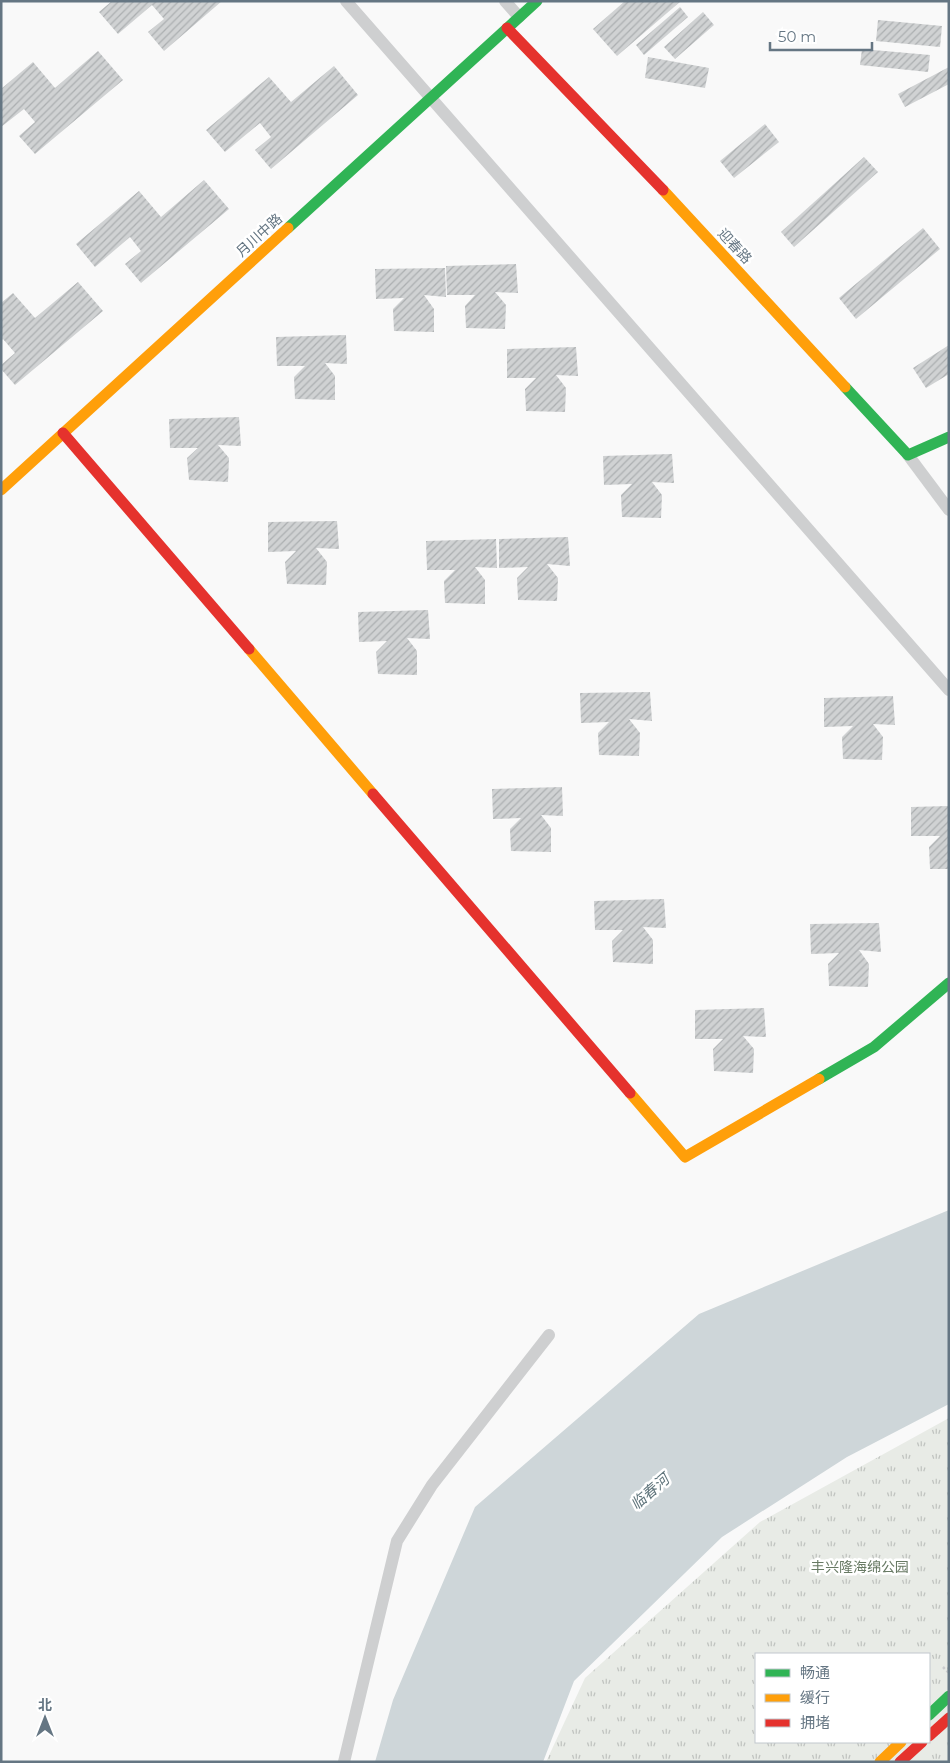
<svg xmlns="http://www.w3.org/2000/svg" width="950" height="1763" font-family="Montserrat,'Noto Sans SC',sans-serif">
<defs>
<pattern id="grass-tufts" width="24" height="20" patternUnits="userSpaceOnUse" patternTransform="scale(1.25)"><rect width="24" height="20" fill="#e8ebe6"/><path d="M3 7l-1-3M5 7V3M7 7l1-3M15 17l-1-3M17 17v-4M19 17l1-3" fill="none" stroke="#c0c3c0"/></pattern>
<pattern id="building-hatch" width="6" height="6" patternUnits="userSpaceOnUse" patternTransform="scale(1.25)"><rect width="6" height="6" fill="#d0d2d3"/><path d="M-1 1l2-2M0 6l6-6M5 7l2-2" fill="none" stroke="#acafb1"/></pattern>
</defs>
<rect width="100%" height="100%" fill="#f9f9f9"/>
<path fill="url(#grass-tufts)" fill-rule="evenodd" d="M949,1418v344h-403l39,-84 175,-156zM756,1654h173v88h-173z"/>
<path fill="#ced6d9" d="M949,1210v194l-102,53 -125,80 -148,144 -31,81h-168l18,-62 82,-193 224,-193z"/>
<g fill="url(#building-hatch)">
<path d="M112,1h110l-58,50 -16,-19 16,-13 -12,-14 -34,29 -19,-22z"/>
<path d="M625,1h56l-64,55 -24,-27z"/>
<path d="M680,7l8,10 -44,38 -8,-10z"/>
<path d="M703,12l11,13 -39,34 -11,-12z"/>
<path d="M878,20l64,6 -2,21 -64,-6z"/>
<path d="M862,49l68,6 -2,17 -68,-7z"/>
<path d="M98,51l25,29 -88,74 -16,-18 16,-14 -11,-13 -23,18v-38l32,-27 22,26z"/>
<path d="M648,57l61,11 -4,20 -60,-10z"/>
<path d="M334,66l24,29 -87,74 -16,-19 16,-13 -11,-14 -35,29 -19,-22 63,-53 22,25z"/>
<path d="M949,67v17l-44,23 -7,-13z"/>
<path d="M765,124l14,18 -45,36 -14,-17z"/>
<path d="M864,157l14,15 -84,75 -13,-15z"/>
<path d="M204,180l25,29 -88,74 -16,-19 16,-13 -11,-14 -35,30 -19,-23 63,-53 22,26z"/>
<path d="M923,228l17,21 -84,70 -17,-21z"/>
<path d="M516,264l2,29 -23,-1 11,13 -1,24 -39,-1 -1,-22 10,-11h-28l-1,-29z"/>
<path d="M445,268l1,29 -22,-2 10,14v23l-40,-1 -1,-22 11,-11 -28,1 -1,-30z"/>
<path d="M78,282l25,29 -88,74 -14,-16v-4l14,-12 -12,-14 -2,2v-38l12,-10 22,25z"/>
<path d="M346,335l1,29 -22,-1 10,13v24l-40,-1 -1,-22 11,-11h-28l-1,-29z"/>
<path d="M949,345v29l-23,14 -13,-20z"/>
<path d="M576,347l2,29 -22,-1 10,13 -1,24 -39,-1 -1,-22 11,-11h-29v-29z"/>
<path d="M239,417l2,29 -23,-1 11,13 -1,24 -39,-2 -2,-22 11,-10h-28l-1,-29z"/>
<path d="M672,454l2,29 -22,-1 10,13 -1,23 -39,-1 -1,-22 11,-11 -28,1 -1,-29z"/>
<path d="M337,521l2,28 -23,-1 11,14 -1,23 -39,-1 -2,-22 11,-11 -28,1v-30z"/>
<path d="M568,537l2,29 -23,-2 11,14 -1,23 -39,-1 -1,-22 11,-11 -29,1v-29z"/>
<path d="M496,539l1,29 -22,-1 10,13v24l-40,-1 -1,-22 11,-11h-28l-1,-29z"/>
<path d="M428,610l2,29 -23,-1 10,13v24l-39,-1 -2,-22 11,-11 -28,1 -1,-30z"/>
<path d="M650,692l2,29 -23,-2 11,14 -1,23 -40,-1 -1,-22 11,-11 -28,1 -1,-30z"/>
<path d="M893,696l2,29 -22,-1 10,13 -1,23 -39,-1 -1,-22 11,-11 -29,1v-29z"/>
<path d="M562,787l1,29 -22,-1 10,13v24l-40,-1 -1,-22 11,-11 -28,1 -1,-30z"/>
<path d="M949,806v63h-19l-1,-22 11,-11h-29v-29z"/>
<path d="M664,899l2,29 -23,-1 10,13v24l-40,-2 -1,-21 11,-11h-28l-1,-29z"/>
<path d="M879,923l2,29 -22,-2 10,14 -1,23 -39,-1 -1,-22 11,-11 -28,1 -1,-30z"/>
<path d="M764,1008l2,29 -23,-1 11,13 -1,24 -39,-2 -1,-22 10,-10h-28v-29z"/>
</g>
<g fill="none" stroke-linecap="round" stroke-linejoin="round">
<path stroke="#cbcccd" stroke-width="2.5" stroke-dasharray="2.5 2.5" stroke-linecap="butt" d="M943,1667l6,6"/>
<g stroke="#cecfd0" stroke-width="12">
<path d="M346,1l603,689"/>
<path d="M505,1l14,16"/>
<path d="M908,455l41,55"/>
<path d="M344,1762l53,-221 35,-56 117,-150"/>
</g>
<g stroke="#30b455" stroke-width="11">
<path d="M288,228l249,-227"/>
<path d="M845,387l63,68 41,-18"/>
<path d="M819,1079l55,-32 75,-64"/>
<path d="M929,1715l20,-19"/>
</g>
<g stroke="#ff9f0a" stroke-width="11">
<path d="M663,190l182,197"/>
<path d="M1,490l287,-262"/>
<path d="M249,649l124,145"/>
<path d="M630,1093l55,64 134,-78"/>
<path d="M880,1762l21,-20"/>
</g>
<g stroke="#e5322d" stroke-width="11">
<path d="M507,28l156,162"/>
<path d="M63,433l186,216"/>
<path d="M373,794l257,299"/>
<path d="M929,1736l20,-18"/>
<path d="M900,1762l22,-20"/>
</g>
</g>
<g text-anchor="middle" stroke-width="5" stroke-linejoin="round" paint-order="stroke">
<g font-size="14" fill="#657683" stroke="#fff">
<text transform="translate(259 235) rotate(-42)" y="5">月川中路</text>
<text transform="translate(735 246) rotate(47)" y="5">迎春路</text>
</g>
<g font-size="14" fill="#687a64" stroke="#fff">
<text x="860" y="1572">丰兴隆海绵公园</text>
</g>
<g font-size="15" font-style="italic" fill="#60757c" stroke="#fff">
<text transform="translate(650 1492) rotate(-41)" y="5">临春河</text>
</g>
</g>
<rect width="950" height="1763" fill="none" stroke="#657683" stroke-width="5"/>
<rect x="755" y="1653" width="175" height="90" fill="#ffffff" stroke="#c1c8cd"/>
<rect x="765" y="1669" width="25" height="8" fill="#30b455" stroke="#c1c8cd"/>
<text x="800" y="1678" font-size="15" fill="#657683">畅通</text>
<rect x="765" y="1694" width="25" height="8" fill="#ff9f0a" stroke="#c1c8cd"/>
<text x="800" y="1703" font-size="15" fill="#657683">缓行</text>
<rect x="765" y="1719" width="25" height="8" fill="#e5322d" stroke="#c1c8cd"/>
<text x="800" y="1728" font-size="15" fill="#657683">拥堵</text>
<g transform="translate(45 1718)" stroke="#ffffff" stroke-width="4" paint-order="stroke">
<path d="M0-4L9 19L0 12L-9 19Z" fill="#657683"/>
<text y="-8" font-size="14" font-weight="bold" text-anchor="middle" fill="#657683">北</text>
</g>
<path d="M770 42v8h102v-8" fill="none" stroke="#657683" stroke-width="2.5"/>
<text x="778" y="42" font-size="15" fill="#657683" stroke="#ffffff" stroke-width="4" paint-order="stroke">50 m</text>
</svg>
